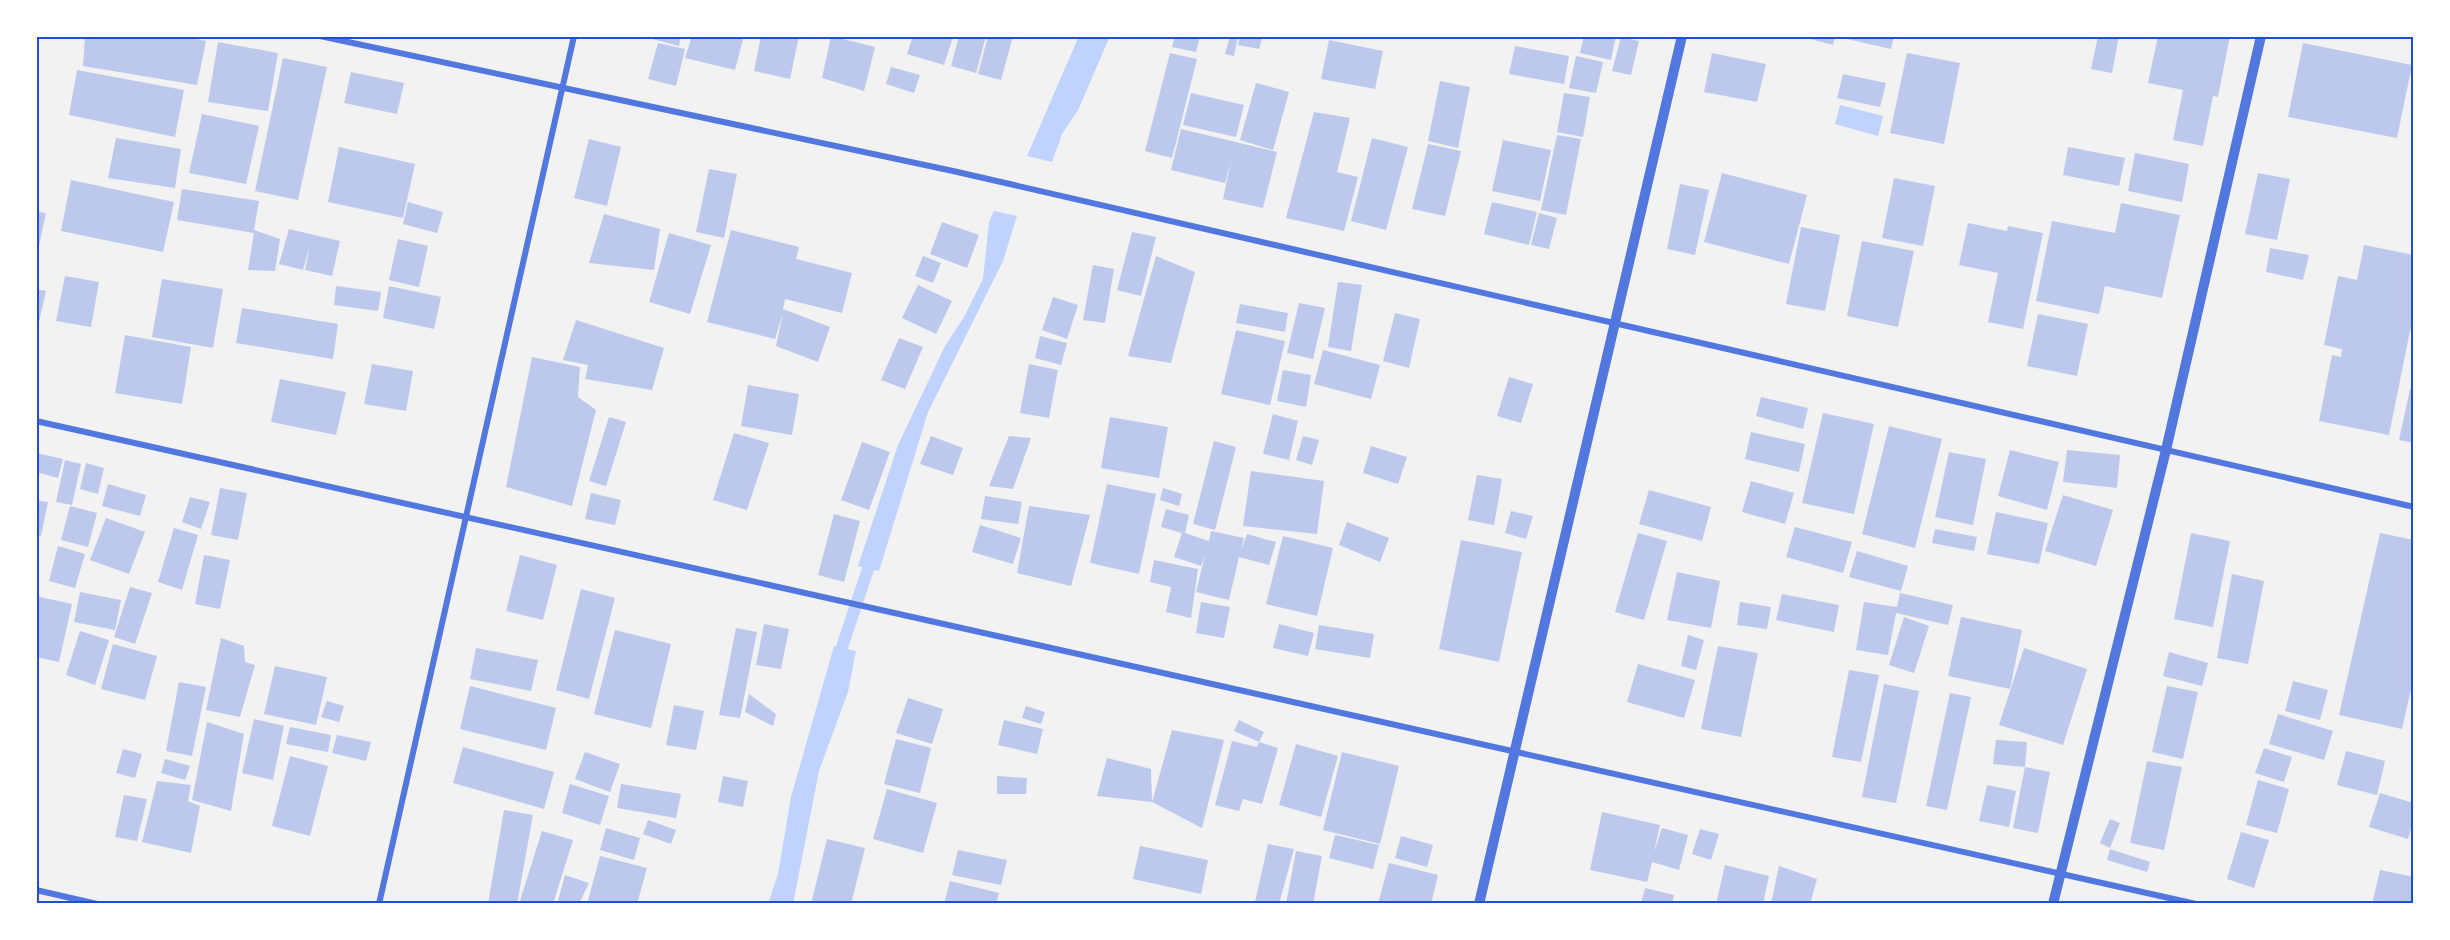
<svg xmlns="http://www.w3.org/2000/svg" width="2450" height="940" font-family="Overpass,sans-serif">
<rect width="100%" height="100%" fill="#f2f2f2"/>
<g fill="#bfd3fe">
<path d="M1079,36h31l-32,74 -16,24 -10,28 -25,-6z"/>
<path d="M1840,105l43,11 -5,20 -43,-12z"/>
<path d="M994,211l23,5 -14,45 -75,151 -49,159 -21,-5 40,-121 47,-99 19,-29 19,-38 6,-57z"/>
<path d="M834,646l22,5 -8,41 -29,79 -26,133h-25l10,-30 13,-77z"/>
</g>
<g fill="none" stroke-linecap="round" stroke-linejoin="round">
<path stroke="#bfd3fe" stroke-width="12" d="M837,662l36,-108"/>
</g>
<g fill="#bdc9ec">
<path d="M85,36h98l23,5 -9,44 -114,-19z"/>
<path d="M641,36h40l-2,10z"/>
<path d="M692,36h39l12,3 -8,31 -50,-12z"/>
<path d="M761,36h38l-9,43 -36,-8z"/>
<path d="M831,36l44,11 -11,44 -42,-13z"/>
<path d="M913,36l40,1 -9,28 -37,-11z"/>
<path d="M959,36h27l-10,37 -25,-7z"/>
<path d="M988,36h25l-12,44 -23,-6z"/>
<path d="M1175,36h25l-4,16 -24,-5z"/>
<path d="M1230,36h8l-4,20 -9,-2z"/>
<path d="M1240,36h23l-4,13 -21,-4z"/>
<path d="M1584,36h32l-5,24 -31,-7z"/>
<path d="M1799,36h36l-2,9z"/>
<path d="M1847,36h47l-3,13 -44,-10z"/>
<path d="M2098,36h21l-7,37 -21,-4z"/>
<path d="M2158,36h72l-12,61 -5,-1 -10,50 -30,-6 10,-50 -35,-7z"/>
<path d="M1621,37l18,4 -8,34 -19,-4z"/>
<path d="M1329,40l54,11 -8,38 -54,-10z"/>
<path d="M218,42l60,11 -10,58 -60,-9z"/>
<path d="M658,43l27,6 -9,37 -28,-7z"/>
<path d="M2303,43l109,22 -15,73 -109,-21z"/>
<path d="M1515,46l54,10 -5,28 -55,-10z"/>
<path d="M1170,53l27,6 -25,99 -27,-7z"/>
<path d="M1712,53l54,11 -9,38 -53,-10z"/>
<path d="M1907,53l53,10 -16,81 -54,-11z"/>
<path d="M1576,56l27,6 -7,31 -27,-5z"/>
<path d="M283,58l44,9 -29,133 -43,-9z"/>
<path d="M891,67l29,8 -6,18 -28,-9z"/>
<path d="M77,70l107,20 -9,47 -106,-22z"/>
<path d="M351,72l53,11 -7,31 -53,-11z"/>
<path d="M1843,74l43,9 -6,24 -43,-9z"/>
<path d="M1440,81l30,6 -12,61 -30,-7z"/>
<path d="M1256,83l33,9 -16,58 -33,-10z"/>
<path d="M1191,93l53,12 -8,32 -53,-12z"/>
<path d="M1564,93l26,4 -7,40 -26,-5z"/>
<path d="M1314,112l36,6 -13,54 21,5 -14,54 -58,-13z"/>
<path d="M202,114l57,12 -13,58 -57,-11z"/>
<path d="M1181,129l96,23 -14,56 -40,-9 8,-38 -6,22 -54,-13z"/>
<path d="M1557,135l24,4 -15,76 -25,-5z"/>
<path d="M116,138l65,11 -6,39 -67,-10z"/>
<path d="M1372,138l36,9 -22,83 -35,-9z"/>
<path d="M589,139l32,8 -14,59 -33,-8z"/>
<path d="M1503,140l48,10 -11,51 -48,-10z"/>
<path d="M1428,144l33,7 -16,65 -33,-7z"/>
<path d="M339,147l76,17 -12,54 -75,-16z"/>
<path d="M2068,147l57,11 -6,28 -56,-11z"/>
<path d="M2135,153l54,11 -7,38 -54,-11z"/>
<path d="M709,169l28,5 -13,64 -28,-6z"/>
<path d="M1722,173l85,22 -18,69 -85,-22z"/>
<path d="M2258,173l32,6 -13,61 -32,-6z"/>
<path d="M1894,178l41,8 -12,60 -41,-8z"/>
<path d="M71,180l103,22 -11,50 -102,-21z"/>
<path d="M1680,184l29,6 -14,65 -28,-6z"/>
<path d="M182,189l77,12 -5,29 26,9 -5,32 -27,-1 6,-37 -77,-13z"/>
<path d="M408,202l35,10 -6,21 -34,-9z"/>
<path d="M1492,202l45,10 -8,33 -45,-11z"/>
<path d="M2121,203l59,12 -18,83 -57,-12 -6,28 -63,-13 16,-80 63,12z"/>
<path d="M36,211l10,2 -9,42h-1z"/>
<path d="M1539,213l18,5 -8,31 -18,-4z"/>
<path d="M604,214l56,15 -6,41 -65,-7z"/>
<path d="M942,222l37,13 -12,33 -37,-14z"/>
<path d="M1968,223l39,8 1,-5 35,7 -20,96 -35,-7 10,-49 -39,-8z"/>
<path d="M1801,227l39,8 -15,76 -39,-7z"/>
<path d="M289,229l51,12 -8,35 -27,-6 5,-25 -7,25 -24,-6z"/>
<path d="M731,230l68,17 -3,12 56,14 -10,40 -57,-14 -2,10 47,18 -12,35 -42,-16 7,-33 -8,26 -68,-17z"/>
<path d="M1132,232l24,5 -15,59 -24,-6z"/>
<path d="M669,233l42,12 -21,69 -41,-12z"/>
<path d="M398,239l30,7 -9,41 -30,-7z"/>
<path d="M1862,241l52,10 -16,76 -51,-11z"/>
<path d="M2364,245l50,10v56l-25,124 -70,-14 13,-66 9,2 1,-8 -18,-4 14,-69 19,4z"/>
<path d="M2270,248l39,7 -6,25 -37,-8z"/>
<path d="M923,256l18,7 -8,20 -18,-7z"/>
<path d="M1156,256l39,16 -24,91 -43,-7z"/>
<path d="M1093,265l21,4 -9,54 -22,-3z"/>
<path d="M65,276l34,6 -8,45 -35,-6z"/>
<path d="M162,279l61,10 -10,59 -61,-11z"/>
<path d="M1338,282l24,3 -11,66 -23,-4z"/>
<path d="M918,285l34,16 -16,33 -34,-16z"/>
<path d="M336,286l45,6 -3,19 -44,-6z"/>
<path d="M389,286l52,11 -7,32 -51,-11z"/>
<path d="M36,289l10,2 -9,40h-1z"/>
<path d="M1053,297l25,8 -11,34 -25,-9z"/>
<path d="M1299,303l26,5 -12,51 -26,-6z"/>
<path d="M1240,304l48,9 -3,19 -49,-9z"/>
<path d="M242,308l96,16 -5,35 -97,-16z"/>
<path d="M1395,313l25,6 -11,49 -26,-7z"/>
<path d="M2038,314l50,10 -11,52 -50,-10z"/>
<path d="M576,320l88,28 -12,42 -67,-11 3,-14 -25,-5z"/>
<path d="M1236,330l49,11 -15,64 -49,-11z"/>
<path d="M125,335l66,12 -9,57 -67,-11z"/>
<path d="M1040,336l27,7 -6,22 -26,-7z"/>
<path d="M899,338l24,9 -18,42 -24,-9z"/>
<path d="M1323,350l57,15 -9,34 -57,-15z"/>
<path d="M532,357l48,10 -2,30 18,13 -24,96 -66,-19z"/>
<path d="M372,364l41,7 -7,40 -42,-7z"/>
<path d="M1029,364l29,6 -9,48 -29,-5z"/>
<path d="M1283,370l28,5 -5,32 -29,-6z"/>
<path d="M1509,377l24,7 -12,39 -24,-7z"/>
<path d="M280,379l66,13 -10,43 -65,-13z"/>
<path d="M748,385l51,9 -7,41 -51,-9z"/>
<path d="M2410,389l4,1v53l-15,-3z"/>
<path d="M1761,397l47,11 -5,21 -47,-13z"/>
<path d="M1823,413l51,11 -20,90 -52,-11z"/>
<path d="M1273,414l25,7 -9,39 -26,-6z"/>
<path d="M609,417l17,5 -20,64 -17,-5z"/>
<path d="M1110,417l58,10 -9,51 -58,-10z"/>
<path d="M1889,426l53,13 -27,109 -53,-14z"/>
<path d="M1751,432l54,12 -6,28 -54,-13z"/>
<path d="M734,433l35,10 -22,67 -34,-10z"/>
<path d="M931,436l32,12 -10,27 -33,-11z"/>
<path d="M1009,436l22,2 -18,51 -24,-3z"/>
<path d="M1303,436l16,4 -7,25 -16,-5z"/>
<path d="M1214,441l22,6 -21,83 -22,-6z"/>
<path d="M862,442l28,10 -21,58 -28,-10z"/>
<path d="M1371,446l36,11 -9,27 -35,-11z"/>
<path d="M2010,450l49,12 -12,48 -49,-14z"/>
<path d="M2067,450l53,5 -3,33 -54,-6z"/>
<path d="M1949,452l37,7 -13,66 -38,-8z"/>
<path d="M36,453l27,6 -5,19 -22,-6z"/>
<path d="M65,460l16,4 -9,41 -16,-3z"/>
<path d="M86,463l18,5 -6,26 -18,-5z"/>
<path d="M1251,471l73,10 -7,53 -74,-8z"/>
<path d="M1477,475l25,4 -8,46 -26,-5z"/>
<path d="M1751,481l43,12 -9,31 -43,-12z"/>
<path d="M108,484l38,11 -6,21 -38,-10z"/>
<path d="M1107,484l49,10 -17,80 -49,-11z"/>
<path d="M220,488l27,5 -9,47 -27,-5z"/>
<path d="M1163,488l19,6 -3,12 -19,-6z"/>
<path d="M1649,490l62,17 -9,34 -63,-17z"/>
<path d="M591,493l30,7 -6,25 -30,-6z"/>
<path d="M2063,495l50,15 -17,56 -51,-15z"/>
<path d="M985,496l37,6 -4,22 -37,-5z"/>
<path d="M190,497l20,5 -9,27 -19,-7z"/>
<path d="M36,500l12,2 -7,34 -5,-1z"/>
<path d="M70,506l27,7 -9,34 -27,-7z"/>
<path d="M1029,506l61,9 -19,71 -54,-13z"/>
<path d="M1166,509l23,6 -4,18 24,8 2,-10 33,7 -3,13 6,-17 29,8 -7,23 -30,-8 -10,43 -33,-8 9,-37 -4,11 -27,-9 8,-24 -21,-6z"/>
<path d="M1511,511l22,5 -7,23 -21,-6z"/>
<path d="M1996,512l52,11 -9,41 -52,-10z"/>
<path d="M834,514l26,7 -16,61 -26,-7z"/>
<path d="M106,518l39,14 -16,42 -39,-14z"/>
<path d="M1347,522l42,16 -9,24 -41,-17z"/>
<path d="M980,525l41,13 -8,26 -41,-12z"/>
<path d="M1795,527l57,15 -9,31 -57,-16z"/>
<path d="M174,528l24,7 -16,55 -24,-8z"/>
<path d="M1935,529l42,8 -3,14 -42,-8z"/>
<path d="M1638,533l29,8 -23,79 -29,-8z"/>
<path d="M2191,533l39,8 -17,86 -39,-8z"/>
<path d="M2380,533l34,7v136l-12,53 -63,-14z"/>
<path d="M1283,536l50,12 -16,68 -51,-12z"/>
<path d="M1461,540l61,12 -23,110 -60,-13z"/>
<path d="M58,546l27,8 -10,34 -26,-7z"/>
<path d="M1857,551l51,15 -7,25 -52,-14z"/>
<path d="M204,555l26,5 -10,49 -25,-5z"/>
<path d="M520,555l37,10 -14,55 -37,-9z"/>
<path d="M1154,560l44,9 -7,49 -25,-6 5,-25 -21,-5z"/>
<path d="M1677,572l43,9 -9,47 -44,-8z"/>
<path d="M2232,574l32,7 -16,83 -31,-6z"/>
<path d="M130,587l22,6 -17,51 -21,-7z"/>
<path d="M581,589l34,9 -26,101 -33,-9z"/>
<path d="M80,592l41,8 -6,30 -41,-8z"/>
<path d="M1900,593l53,12 -5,20 -52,-12 -8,42 -32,-5 8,-48 33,5z"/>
<path d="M1782,594l57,11 -5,27 -58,-12z"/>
<path d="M36,596l36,8 -13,58 -23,-5z"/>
<path d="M1201,602l29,5 -6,31 -28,-5z"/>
<path d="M1740,602l31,5 -4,22 -30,-4z"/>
<path d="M1904,617l25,9 -15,47 -25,-8z"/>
<path d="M1961,617l61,13 -12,59 -62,-13z"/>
<path d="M764,624l25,5 -8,40 -25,-4z"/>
<path d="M1279,624l35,9 -6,23 -35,-8z"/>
<path d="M1319,625l55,9 -4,24 -55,-9z"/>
<path d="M736,628l21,4 -17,86 -21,-3z"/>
<path d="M615,630l56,14 -20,84 -57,-14z"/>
<path d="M80,631l29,9 -14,45 -29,-10z"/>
<path d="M1688,635l16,5 -8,30 -15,-4z"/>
<path d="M221,638l23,8 1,16 10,3 -15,52 -34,-7z"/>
<path d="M113,644l44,12 -12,44 -44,-11z"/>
<path d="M1718,646l40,7 -17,84 -40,-8z"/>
<path d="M476,648l62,12 -7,31 -61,-12z"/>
<path d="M2024,648l63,21 -24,76 -64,-20z"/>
<path d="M2169,652l39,11 -6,23 -39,-10z"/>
<path d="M1638,664l57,16 -11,38 -57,-16z"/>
<path d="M275,666l52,11 -11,48 -52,-11z"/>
<path d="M1849,670l30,5 -18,87 -29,-5z"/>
<path d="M2293,681l35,9 -8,30 -35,-9z"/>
<path d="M179,682l27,5 -14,69 -26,-5z"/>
<path d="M1884,684l35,7 -23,112 -34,-6z"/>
<path d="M470,686l86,22 -10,42 -86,-21z"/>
<path d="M2167,686l31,6 -15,67 -31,-7z"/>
<path d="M1950,693l21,4 -24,113 -21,-4z"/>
<path d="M749,694l27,20 -3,12 -28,-14z"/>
<path d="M908,698l35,11 -11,35 -36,-11z"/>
<path d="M327,701l17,5 -5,16 -18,-5z"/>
<path d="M674,705l30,6 -8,39 -30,-5z"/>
<path d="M1026,706l19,6 -4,12 -19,-6z"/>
<path d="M2278,714l55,17 -9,29 -55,-16z"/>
<path d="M254,719l30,7 -11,54 -31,-7z"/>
<path d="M1004,720l39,9 -6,25 -39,-9z"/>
<path d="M1239,720l25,12 -5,10 19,6 -16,56 -19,-5 -4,12 -24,-6 17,-64 25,6 2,-5 -25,-11z"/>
<path d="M207,722l37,12 -13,77 -39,-11z"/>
<path d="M290,727l41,8 -3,17 -42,-8z"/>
<path d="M1172,730l52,10 -22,88 -50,-26z"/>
<path d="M337,735l34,7 -5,19 -34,-8z"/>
<path d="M896,739l35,9 -11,45 -36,-9z"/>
<path d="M1996,740l31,2 -2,25 -32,-3z"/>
<path d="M1296,744l42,12 -17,61 -42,-12z"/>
<path d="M463,747l91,25 -10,37 -91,-26z"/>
<path d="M2264,748l28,9 -8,25 -29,-9z"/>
<path d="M123,749l19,5 -7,24 -19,-5z"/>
<path d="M2346,751l39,10 -8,34 -40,-10z"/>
<path d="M585,752l35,12 -10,28 -35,-13z"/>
<path d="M1342,752l57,14 -19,78 -57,-14z"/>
<path d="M290,756l38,10 -18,70 -38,-10z"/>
<path d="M1107,758l44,11 1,33 -55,-6z"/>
<path d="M165,759l25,7 -5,14 -24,-7z"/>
<path d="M2147,761l35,6 -18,83 -34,-7z"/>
<path d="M2025,767l25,5 -12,61 -25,-5z"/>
<path d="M723,776l25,5 -5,26 -25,-5z"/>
<path d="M997,776l30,2 -1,16h-29z"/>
<path d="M2258,780l31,9 -12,44 -31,-8z"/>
<path d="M157,781l34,4 -3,16 12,5 -9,47 -49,-11z"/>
<path d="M570,784l39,12 -9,29 -38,-12z"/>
<path d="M621,784l60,10 -5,24 -59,-10z"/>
<path d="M1987,785l29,6 -7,36 -30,-6z"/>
<path d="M887,789l50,14 -14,50 -50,-14z"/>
<path d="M2380,793l34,10v15l-6,21 -39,-12z"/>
<path d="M124,795l23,4 -10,42 -22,-4z"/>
<path d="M504,810l29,5 -16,89h-29z"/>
<path d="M1602,812l58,13 -6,27 8,-24 26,7 -9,35 -27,-8 -5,20 -57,-12z"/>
<path d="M2110,819l10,4 -10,25 -10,-5z"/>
<path d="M648,820l28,10 -5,14 -28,-10z"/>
<path d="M606,828l34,10 -6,22 -34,-10z"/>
<path d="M1700,829l19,5 -8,26 -19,-6z"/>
<path d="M542,831l31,9 -20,64h-34z"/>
<path d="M2241,832l28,8 -15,48 -27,-9z"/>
<path d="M1335,835l44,10 -6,24 -44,-11z"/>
<path d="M1401,836l32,9 -6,22 -32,-9z"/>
<path d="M827,839l38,9 -14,56h-40z"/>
<path d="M1268,844l26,5 -15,55 -24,-2z"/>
<path d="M1140,846l68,14 -7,34 -68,-15z"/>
<path d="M2110,849l40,13 -3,10 -40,-12z"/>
<path d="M958,850l49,10 -6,25 -49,-10z"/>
<path d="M1296,851l26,5 -9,48h-27z"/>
<path d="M600,856l47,12 -10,36h-50z"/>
<path d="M1389,863l49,12 -7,29h-53z"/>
<path d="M1725,865l44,11 -6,28h-47z"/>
<path d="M1779,866l38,13 -7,25h-39z"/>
<path d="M2380,870l34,7v27h-42z"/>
<path d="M565,875l24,8 -10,21h-22z"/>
<path d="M950,881l49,12 -3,11h-52z"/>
<path d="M1645,888l29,7 -2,9h-31z"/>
</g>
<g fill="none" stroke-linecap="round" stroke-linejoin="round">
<g stroke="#5277de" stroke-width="6">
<path d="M320,36l633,135 1461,336"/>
<path d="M36,421l2160,483"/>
<path d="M36,890l61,14"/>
<path d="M379,904l195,-868"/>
</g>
<g stroke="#5277de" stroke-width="10">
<path d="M1479,904l203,-868"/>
<path d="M2053,904l113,-454 95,-414"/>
</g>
</g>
<rect width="2450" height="940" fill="none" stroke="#ffffff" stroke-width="75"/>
<rect x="38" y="38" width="2374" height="864" fill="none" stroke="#1d4ed8" stroke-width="2"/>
</svg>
